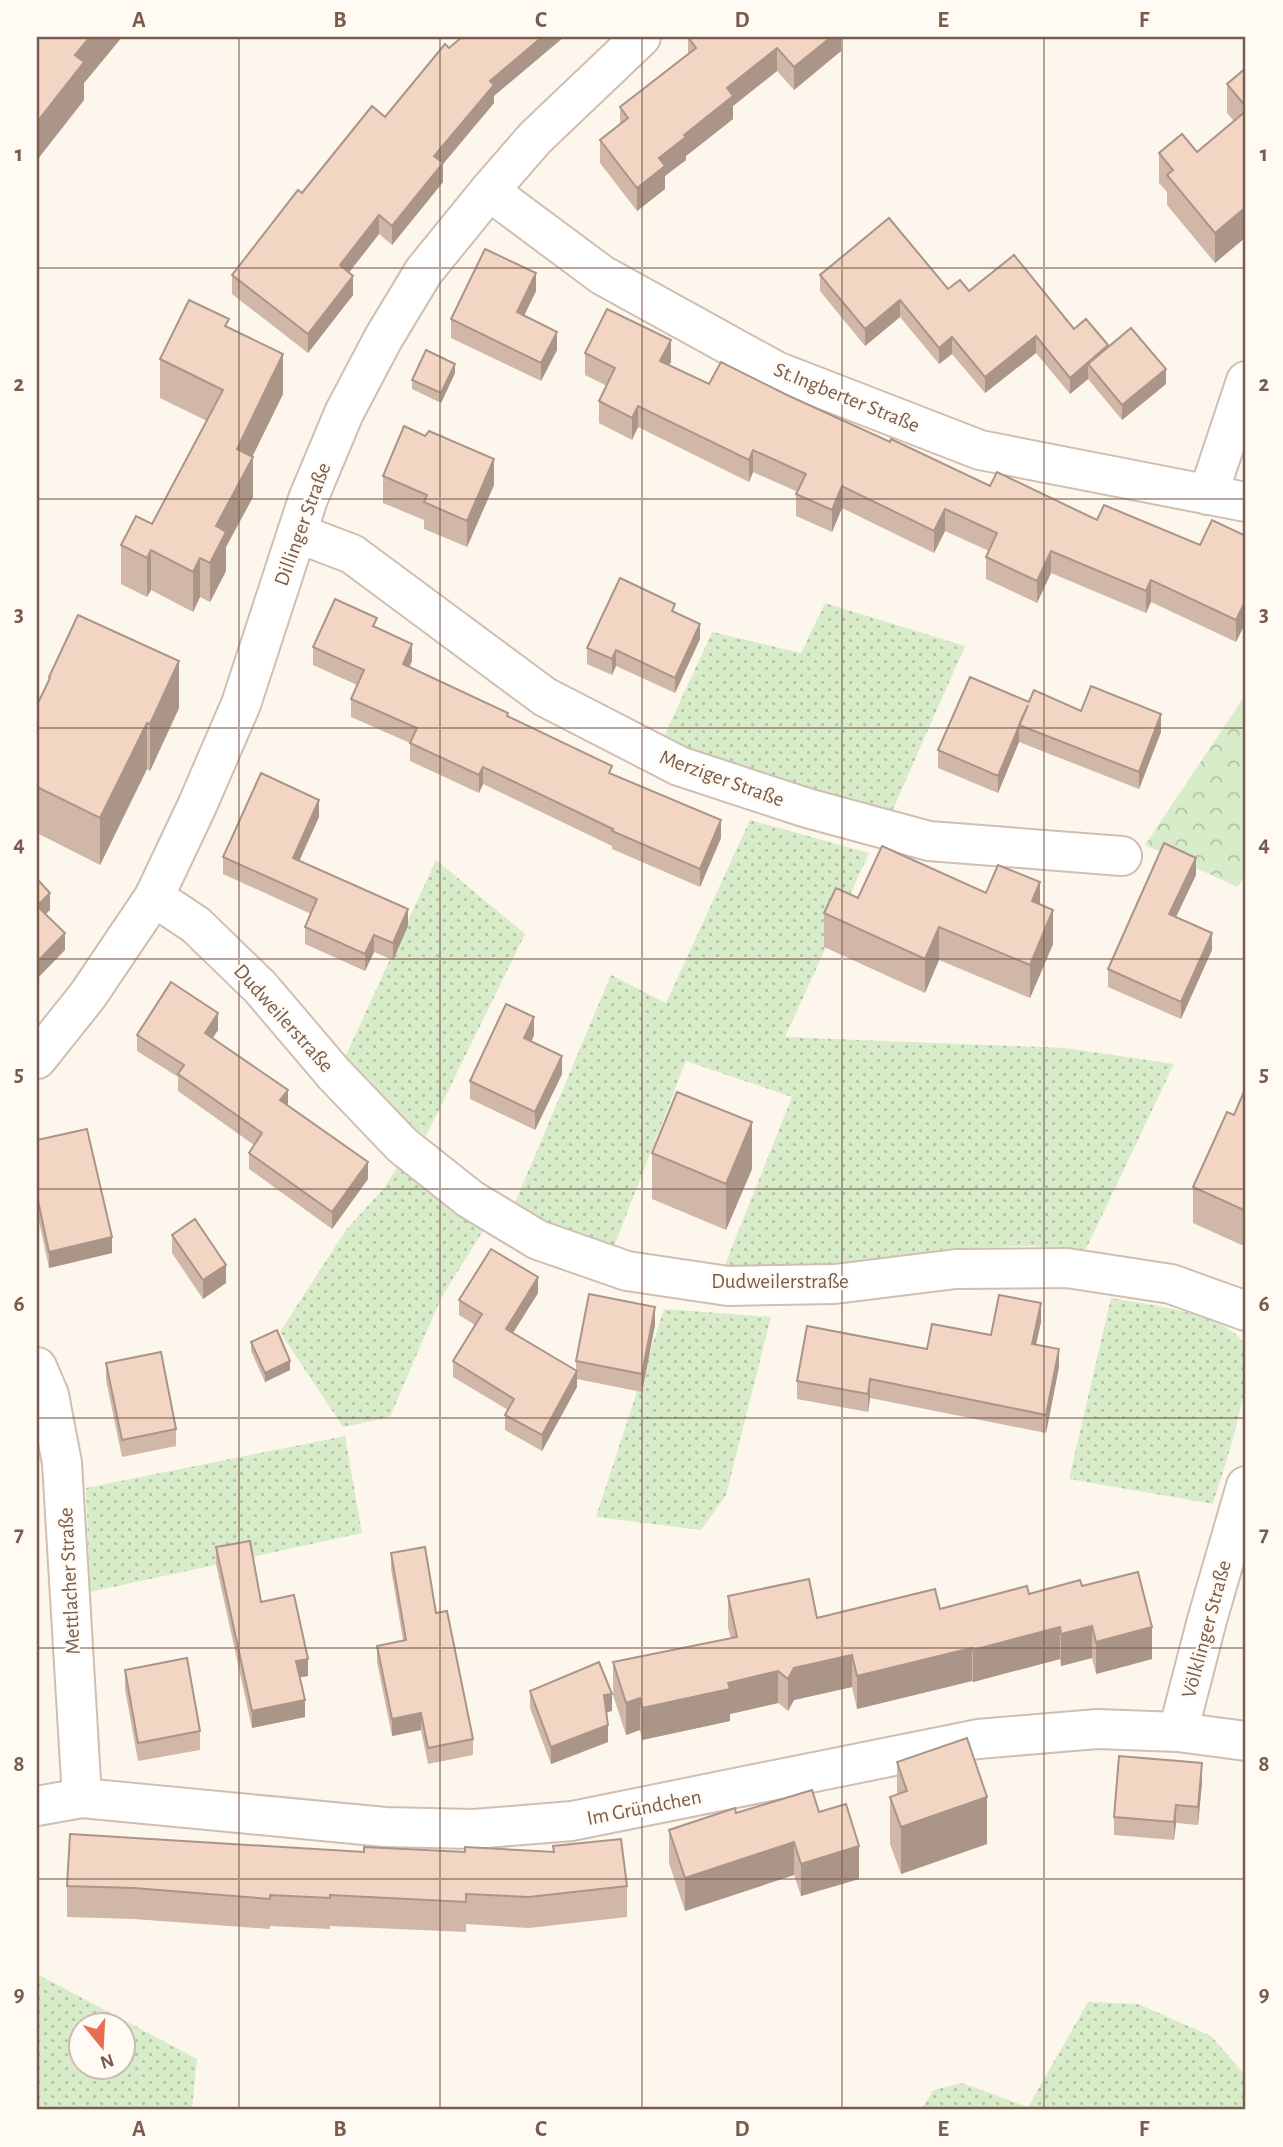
<svg xmlns="http://www.w3.org/2000/svg" width="1283" height="2147" font-family="'Alegreya Sans',sans-serif">
<defs>
<pattern id="grass-dots" width="8" height="8" patternUnits="userSpaceOnUse" patternTransform="scale(1.75)"><rect width="8" height="8" fill="#d8ecc9"/><path d="M2 2h.1M6 6h.1" fill="none" stroke="#b4c2a5" stroke-width="1.8" stroke-linecap="round"/></pattern>
<pattern id="forest-crowns" width="20" height="18" patternUnits="userSpaceOnUse" patternTransform="scale(1.75)"><rect width="20" height="18" fill="#d8ecc9"/><path d="M2 6a3 3 0 1 1 6 0M12 15a3 3 0 1 1 6 0" fill="none" stroke="#b4c2a5"/></pattern>
</defs>
<rect width="100%" height="100%" fill="#fdf6ec"/>
<g fill="url(#grass-dots)" fill-rule="evenodd">
<path d="M825,603l140,43 -74,168 -108,-29 -121,-44 50,-109 89,21z"/>
<path d="M750,820l119,33 -84,184 280,11 109,16 -88,185 -59,-3 -80,3 -155,21 -68,-3 68,-170 -106,-36 -73,188 -30,-11 -69,-33 97,-230 55,28z"/>
<path d="M436,860l89,74 -99,202 -33,-24 -48,-55z"/>
<path d="M398,1166l85,65 -42,67 -51,119 -47,10 -63,-95 66,-102 39,-43z"/>
<path d="M1111,1298c38,7 97,12 127,38 26,22 -16,137 -25,168l-144,-25z"/>
<path d="M664,1309l107,8 -45,178 -25,35 -105,-13z"/>
<path d="M345,1436l17,97 -272,59 -4,-104z"/>
<path d="M37,1974l160,85 -5,51h-155zM80,2024h42v42h-42z"/>
<path d="M1088,2002l50,2 73,32 35,40v34h-326l14,-20 28,-7 66,24z"/>
</g>
<path fill="url(#forest-crowns)" d="M1246,694v179l-8,14 -93,-42z"/>
<g fill="none" stroke-linecap="round" stroke-linejoin="round">
<defs>
<g id="minor">
<path d="M489,191l113,84 174,96 204,79 266,52"/>
<path d="M1208,495l38,-114"/>
<path d="M297,533l55,21 193,143 134,69 128,42 122,33 193,15"/>
<path d="M154,897l42,28 64,62 74,87 68,71 68,54 68,41 89,31 101,15 107,-2 121,-15 111,-1 104,16 75,27"/>
<path d="M37,1059l51,-64 66,-98 43,-91 44,-102 67,-205 36,-86 40,-76 40,-66 65,-80 46,-53 106,-101"/>
<path d="M37,1367l12,28 13,68 20,335"/>
<path d="M1178,1732l29,-112 39,-134"/>
<path d="M37,1806l45,-8 303,29 89,2 98,-8 406,-82 119,-10 81,3 68,9"/>
</g>
</defs>
<use href="#minor" stroke="#d1beb0" stroke-width="42"/>
<use href="#minor" stroke="#fff" stroke-width="38"/>
</g>
<g fill="#d1b7a8">
<path d="M37,37h85l-38,46v17l-47,60z"/>
<path d="M688,37h153v14l-47,39 -17,-19 -44,35v13l-47,37v4l-21,16v13l-28,22 -37,-48v-23l20,-15v-18l68,-52z"/>
<path d="M1246,68v169l-31,26 -48,-58v-13l-8,-9v-30l38,-1 37,-31 -7,-8v-29z"/>
<path d="M494,96v7l-51,61v18l-51,63 -13,-11 -30,38 4,23 -45,58 -76,-59v-19l70,-82 83,-76z"/>
<path d="M820,275l149,16 105,38 34,19 58,36 -44,36 -34,-41 -18,15 -34,-41 -51,40 -33,-39 -13,10 -39,-47 -35,29 -45,-55z"/>
<path d="M536,291l-12,25 33,34 -16,31 -90,-43v-19z"/>
<path d="M229,328l54,66 -31,63 1,40 -27,50v24l-16,31 -10,-5 -7,15 -42,-22 -4,7 -26,-13v-39l31,-21 55,-103 -47,-23v-39z"/>
<path d="M585,353l86,9 -2,3 40,19 78,11 103,47 100,44 107,34 103,25 46,-9 -10,106 -85,-40 -5,11 -95,-40 -14,30 -51,-24v-22l3,-6 -44,-20 -11,22 -92,-45 -10,24 -36,-16v-22l2,-2 -45,-20 -4,10 -111,-55 -6,13 -33,-17v-22l8,-15 -22,-11z"/>
<path d="M455,373l-14,30 -29,-14v-9z"/>
<path d="M383,476l111,9 -27,62 -43,-18v-9l-41,-17z"/>
<path d="M675,612l25,27 -25,54 -59,-27 -4,9 -25,-11v-16z"/>
<path d="M377,628l35,33 -3,6 99,49 104,59 109,63 -21,49 -88,-38v-3l-129,-62 -4,9 -69,-32v-18l-59,-26v-18l6,-14 -44,-20v-18z"/>
<path d="M49,677l130,31 -29,63 -3,-2 -47,96 -63,-32v-128l12,-24z"/>
<path d="M1029,702l52,9 80,21 -22,57 -120,-47 -21,51 -60,-25v-18z"/>
<path d="M319,817l-20,43 109,66 -15,34 -19,-8 -9,19 -60,-27v-17l6,-13 -88,-40v-17z"/>
<path d="M1196,875l-21,42 37,33 -31,69 -73,-32v-18z"/>
<path d="M986,893l54,12 13,39 -23,54 -91,-38 -14,33 -101,-46v-34l34,-15z"/>
<path d="M218,1030l-5,8 155,141 -36,50 -83,-60v-16l5,-8 -76,-54v-14l-41,-26v-16z"/>
<path d="M534,1035l-3,7 31,32 -27,56 -65,-31v-18z"/>
<path d="M1246,1087v160l-53,-24v-36l41,-72z"/>
<path d="M37,1140l75,113 -63,15 -12,-56z"/>
<path d="M652,1153l100,16 -26,61 -74,-31z"/>
<path d="M172,1235l54,48 -23,16 -31,-46z"/>
<path d="M538,1293l-25,40 63,38v-10l79,-36 -13,67 -65,-13v8l-35,64 -37,-21v-15l3,-5 -55,-33v-16l22,-36 -16,-10v-15z"/>
<path d="M1041,1322l-5,23 23,22 -13,66 -176,-35 -2,14 -71,-13v-18l194,-46z"/>
<path d="M251,1342l39,28 -25,12 -14,-31z"/>
<path d="M106,1363l70,66v17l-54,11 -16,-77z"/>
<path d="M216,1547l45,55 47,74 -8,1 5,40 -53,11 -36,-164z"/>
<path d="M391,1553l45,60 37,126v16l-45,9 -7,-34 -29,6 -15,-74v-16l26,-6 -12,-71z"/>
<path d="M1082,1586l70,73 -56,15 -4,-16 -31,8 -1,-7 -87,23 -1,-1 -115,28 -5,-22 -58,13 -6,11 -10,-8 -48,11v7l-88,19 -2,-10 -14,5 -13,-40v-33l118,-24 -3,-10v-32l89,22 123,-9 89,-15z"/>
<path d="M125,1670l75,61v19l-62,11 -13,-72z"/>
<path d="M530,1691l82,20 -6,1 2,30 -57,22 -21,-56z"/>
<path d="M897,1762l90,82 -86,30 -11,-30v-47l7,-2z"/>
<path d="M1202,1782l-4,43 -22,-2 -2,17 -60,-5v-18z"/>
<path d="M819,1812l40,67 -58,17 -7,-21 -109,36 -16,-48v-33l67,-17z"/>
<path d="M67,1886h560v31l-98,11 -63,-4v8l-136,-6v3l-60,-3v3l-136,-10 -67,-2z"/>
</g>
<g fill="#aa9588">
<path d="M90,37h32l-38,46v17l-47,60v-38l38,-67z"/>
<path d="M542,37h22l-70,59v7l-51,61v18l-51,63v-19l42,-70 56,-75z"/>
<path d="M831,37h10v14l-47,39v-23z"/>
<path d="M777,48v23l-44,35v13l-47,37v4l-21,16v13l-28,22v-23l22,-30 25,-23 43,-47z"/>
<path d="M1246,207v30l-31,26v-30z"/>
<path d="M379,215v19l-39,50v-19z"/>
<path d="M536,273v18l-19,39v-18z"/>
<path d="M353,276v19l-45,58v-19z"/>
<path d="M900,300v17l-35,29v-17z"/>
<path d="M557,332v18l-16,31v-18z"/>
<path d="M1036,336v17l-51,40v-16z"/>
<path d="M952,337v17l-13,10v-16z"/>
<path d="M671,340v22l-11,21v-22z"/>
<path d="M1108,345v17l-20,2v15l-18,15v-16z"/>
<path d="M283,354v40l-43,88 13,-25v40l-27,50v24l-16,31v-39l6,-37 21,-77z"/>
<path d="M455,364v9l-14,30v-10z"/>
<path d="M1166,369v15l-44,36v-15z"/>
<path d="M638,406v21l-6,13v-22z"/>
<path d="M753,450v22l-4,10v-22z"/>
<path d="M494,459v26l-27,62v-26z"/>
<path d="M842,486v22l-10,24v-22z"/>
<path d="M945,509v22l-11,22v-22z"/>
<path d="M151,550v40l-4,7v-39z"/>
<path d="M1051,551v22l-14,30v-22z"/>
<path d="M200,558v39l-7,15v-40z"/>
<path d="M1151,580v22l-5,11v-22z"/>
<path d="M1246,600v22l-10,20v-22z"/>
<path d="M700,624v15l-25,54v-15z"/>
<path d="M412,644v17l-9,21v-18z"/>
<path d="M616,650v16l-4,9v-16z"/>
<path d="M179,661v47l-29,63v-47z"/>
<path d="M1028,705l-9,20v17l-21,51v-17z"/>
<path d="M1161,714v18l-22,57v-17z"/>
<path d="M147,723v46l-47,96v-47z"/>
<path d="M483,767v17l-4,9v-18z"/>
<path d="M319,800v17l-26,58v-17z"/>
<path d="M721,820v18l-21,49v-18z"/>
<path d="M1196,858v17l-27,57v-18z"/>
<path d="M1040,882v33l-8,-14z"/>
<path d="M50,893v17l-13,13v-17z"/>
<path d="M408,909v17l-15,34v-17z"/>
<path d="M1053,910v34l-23,54v-33z"/>
<path d="M939,927v33l-14,33v-34z"/>
<path d="M65,933v17l-28,29v-17z"/>
<path d="M1212,933v17l-31,69v-17z"/>
<path d="M374,935v17l-9,19v-17z"/>
<path d="M218,1013v17l-13,19v-16z"/>
<path d="M534,1017v18l-10,22v-19z"/>
<path d="M562,1056v18l-27,56v-18z"/>
<path d="M288,1090v17l-8,-7z"/>
<path d="M752,1122v47l-26,61v-46z"/>
<path d="M368,1162v17l-36,50v-17z"/>
<path d="M112,1237v16l-63,15v-16z"/>
<path d="M226,1265v18l-23,16v-19z"/>
<path d="M538,1277v16l-32,51v-15z"/>
<path d="M1041,1303v19l-9,40v-18z"/>
<path d="M655,1307v18l-13,67v-18z"/>
<path d="M1059,1349v18l-13,66v-18z"/>
<path d="M290,1361v9l-25,12v-9z"/>
<path d="M577,1371v16l-35,64v-16z"/>
<path d="M870,1379v19l-2,14v-18z"/>
<path d="M1092,1626v32l-31,8v-32z"/>
<path d="M1060,1627v32l-87,23v-32z"/>
<path d="M1152,1627v32l-56,15v-32z"/>
<path d="M972,1648v33l-115,28v-33z"/>
<path d="M852,1655v32l-58,13 -6,11v-32l6,-11z"/>
<path d="M308,1659v17l-12,2v-17z"/>
<path d="M778,1671v32l-48,11v7l-88,19v-32l86,-25z"/>
<path d="M612,1694v17l-8,2v-18z"/>
<path d="M640,1698v32l-14,5v-32z"/>
<path d="M305,1700v17l-53,11v-17z"/>
<path d="M421,1713v17l-29,6v-17z"/>
<path d="M608,1725v17l-57,22v-17z"/>
<path d="M1202,1763v19l-4,43v-18z"/>
<path d="M987,1797v47l-86,30v-47z"/>
<path d="M1176,1805v18l-2,17v-18z"/>
<path d="M794,1842v33l-109,36v-33z"/>
<path d="M859,1846v33l-58,17v-32z"/>
</g>
<g fill="#f3d5c3" stroke="#aa9588" stroke-width="2">
<path d="M37,37h53l-15,18 9,7 -47,60z"/>
<path d="M462,37h80l-52,44 4,4 -60,71 9,7 -51,63 -13,-11 -39,50 13,11 -45,58 -76,-59 66,-85 4,3 70,-87 13,11 60,-73 4,4z"/>
<path d="M688,37h143l-37,30 -17,-19 -50,40 6,8 -49,39 2,2 -27,21 6,8 -28,22 -37,-48 28,-22 -8,-11 76,-59z"/>
<path d="M1246,68v39l-19,-23z"/>
<path d="M1246,111v96l-31,26 -48,-58 6,-5 -14,-17 23,-19 15,18z"/>
<path d="M889,218l59,71 12,-9 9,11 45,-36 60,74 12,-10 22,26 -38,33 -34,-42 -51,41 -33,-40 -13,11 -39,-48 -35,29 -45,-54z"/>
<path d="M485,249l51,24 -19,39 40,20 -16,31 -90,-44z"/>
<path d="M189,300l40,19 -4,7 58,28 -46,95 16,8 -37,69 10,6 -16,31 -10,-5 -7,14 -42,-22 -4,8 -26,-13 15,-29 16,8 71,-134 -63,-31z"/>
<path d="M607,309l64,31 -11,21 49,23 12,-22 66,33 103,47 1,-3 99,47 7,-14 100,48 7,-15 96,40 12,-25 34,16 -1,8h1v56l-10,20 -85,-40 -5,11 -95,-40 -14,30 -51,-24 11,-24 -52,-24 -11,22 -92,-45 -10,24 -36,-16 10,-20 -53,-24 -4,10 -111,-54 -6,12 -33,-17 16,-33 -30,-15z"/>
<path d="M1131,328l35,41 -44,36 -34,-41z"/>
<path d="M426,350l29,14 -14,29 -29,-13z"/>
<path d="M404,426l21,10 4,-5 65,28 -27,62 -43,-19 3,-7 -44,-19z"/>
<path d="M620,578l55,26 -3,7 28,13 -25,54 -59,-28 -4,9 -25,-11z"/>
<path d="M335,599l42,19 -4,8 39,18 -9,20 105,49 -1,3 105,50 -3,7 112,47 -21,49 -88,-38 1,-2 -130,-62 -4,8 -69,-32 7,-15 -66,-29 13,-29 -51,-23z"/>
<path d="M78,615l101,46 -29,63 -3,-1 -47,95 -63,-31v-82l13,-27 -1,-1z"/>
<path d="M970,677l59,25 5,-12 47,21 10,-25 70,28 -22,58 -120,-47 9,-20 -30,71 -60,-26z"/>
<path d="M261,773l58,27 -26,58 115,51 -15,34 -19,-8 -9,19 -60,-27 12,-28 -94,-42z"/>
<path d="M1164,843l32,15 -27,56 43,19 -31,69 -73,-33z"/>
<path d="M882,846l104,47 12,-28 42,17 -8,19 21,9 -23,55 -91,-38 -14,32 -101,-46 12,-25 22,10z"/>
<path d="M37,879l13,14 -13,13 28,27 -28,29z"/>
<path d="M171,982l47,31 -13,20 83,57 -8,10 88,62 -36,50 -83,-59 13,-20 -84,-59 6,-9 -47,-30z"/>
<path d="M506,1004l28,13 -10,21 38,18 -27,56 -65,-31z"/>
<path d="M1246,1087v124l-53,-24 34,-75 7,3z"/>
<path d="M677,1092l75,30 -26,62 -74,-31z"/>
<path d="M87,1129l25,108 -63,15 -12,-56v-56z"/>
<path d="M195,1219l31,46 -23,15 -31,-45z"/>
<path d="M491,1249l47,28 -32,52 71,42 -35,64 -37,-20 9,-16 -61,-38 29,-47 -23,-14z"/>
<path d="M589,1294l66,13 -13,67 -66,-13z"/>
<path d="M999,1295l42,8 -9,41 27,5 -13,66 -176,-36 -2,15 -71,-13 10,-55 120,23 5,-25 59,11z"/>
<path d="M277,1330l13,31 -25,12 -14,-31z"/>
<path d="M161,1352l15,77 -54,11 -16,-77z"/>
<path d="M250,1541l11,61 33,-7 14,64 -12,2 9,39 -53,11 -36,-164z"/>
<path d="M425,1547l11,66 11,-2 26,128 -45,9 -7,-35 -29,6 -15,-73 29,-6 -15,-87z"/>
<path d="M1138,1572l14,55 -56,15 -4,-16 -31,8 -1,-7 -87,23 -1,-2 -115,28 -5,-21 -58,13 -6,11 -10,-8 -50,12 2,6 -88,19 -2,-10 -14,5 -13,-41 124,-25 -9,-41 81,-17 8,39 118,-29 5,20 87,-23 2,8 51,-14 2,6z"/>
<path d="M187,1658l13,73 -62,12 -13,-73z"/>
<path d="M599,1662l13,32 -8,1 4,30 -57,22 -21,-56z"/>
<path d="M967,1738l20,59 -86,30 -11,-30 17,-6 -10,-29z"/>
<path d="M1119,1756l83,7 -4,44 -22,-2 -2,17 -60,-5z"/>
<path d="M812,1790l7,22 27,-8 13,42 -58,18 -7,-22 -109,36 -16,-48 66,-22 1,5z"/>
<path d="M70,1834l294,18v-5l101,5v-5l89,5 -1,-6 68,-7 6,47 -98,11 -63,-3v8l-136,-7v3l-60,-3v4l-136,-11 -67,-2z"/>
</g>
<path fill="none" stroke="#7a5c4d" stroke-width="2" stroke-opacity="0.55" d="M239,37v2073M440,37v2073M642,37v2073M842,37v2073M1044,37v2073M37,268h1209M37,499h1209M37,728h1209M37,959h1209M37,1189h1209M37,1418h1209M37,1648h1209M37,1879h1209"/>
<g text-anchor="middle" stroke-width="5" stroke-linejoin="round" paint-order="stroke">
<g font-size="21" fill="#7a5c4d" stroke="#fffaf3">
<text transform="translate(847 397) rotate(22)" y="7">St.Ingberter Straße</text>
<text transform="translate(302 524) rotate(-70)" y="7">Dillinger Straße</text>
<text transform="translate(722 778) rotate(20)" y="7">Merziger Straße</text>
<text transform="translate(284 1018) rotate(48)" y="7">Dudweilerstraße</text>
<text x="780" y="1288">Dudweilerstraße</text>
<text transform="translate(69 1581) rotate(-93)" y="7">Mettlacher Straße</text>
<text transform="translate(1206 1629) rotate(-75)" y="7">Völklinger Straße</text>
<text transform="translate(644 1807) rotate(-11)" y="7">Im Gründchen</text>
</g>
</g>
<rect width="1283" height="2147" fill="none" stroke="#fffaf3" stroke-width="77"/>
<g transform="translate(102 2046) rotate(162)"><circle r="33" fill="#fffaf3" stroke="#cabbb1" stroke-width="2"/>
<path d="M0-5L12 26L0 18L-12 26Z" fill="#e76f51"/>
<text y="-10" font-size="19" font-weight="bold" text-anchor="middle" fill="#7a5c4d">N</text>
</g>
<rect x="38" y="38" width="1206" height="2070" fill="none" stroke="#7a5c4d" stroke-width="2.5"/>
<g font-size="23" text-anchor="middle" font-weight="bold" fill="#7a5c4d">
<text x="139" y="27">A</text>
<text x="340" y="27">B</text>
<text x="541" y="27">C</text>
<text x="742" y="27">D</text>
<text x="943" y="27">E</text>
<text x="1144" y="27">F</text>
<text x="19" y="161">1</text>
<text x="1264" y="161">1</text>
<text x="19" y="391">2</text>
<text x="1264" y="391">2</text>
<text x="19" y="621">3</text>
<text x="1264" y="621">3</text>
<text x="19" y="851">4</text>
<text x="1264" y="851">4</text>
<text x="19" y="1081">5</text>
<text x="1264" y="1081">5</text>
<text x="19" y="1311">6</text>
<text x="1264" y="1311">6</text>
<text x="19" y="1541">7</text>
<text x="1264" y="1541">7</text>
<text x="19" y="1771">8</text>
<text x="1264" y="1771">8</text>
<text x="19" y="2001">9</text>
<text x="1264" y="2001">9</text>
<text x="139" y="2136">A</text>
<text x="340" y="2136">B</text>
<text x="541" y="2136">C</text>
<text x="742" y="2136">D</text>
<text x="943" y="2136">E</text>
<text x="1144" y="2136">F</text>
</g>
</svg>
